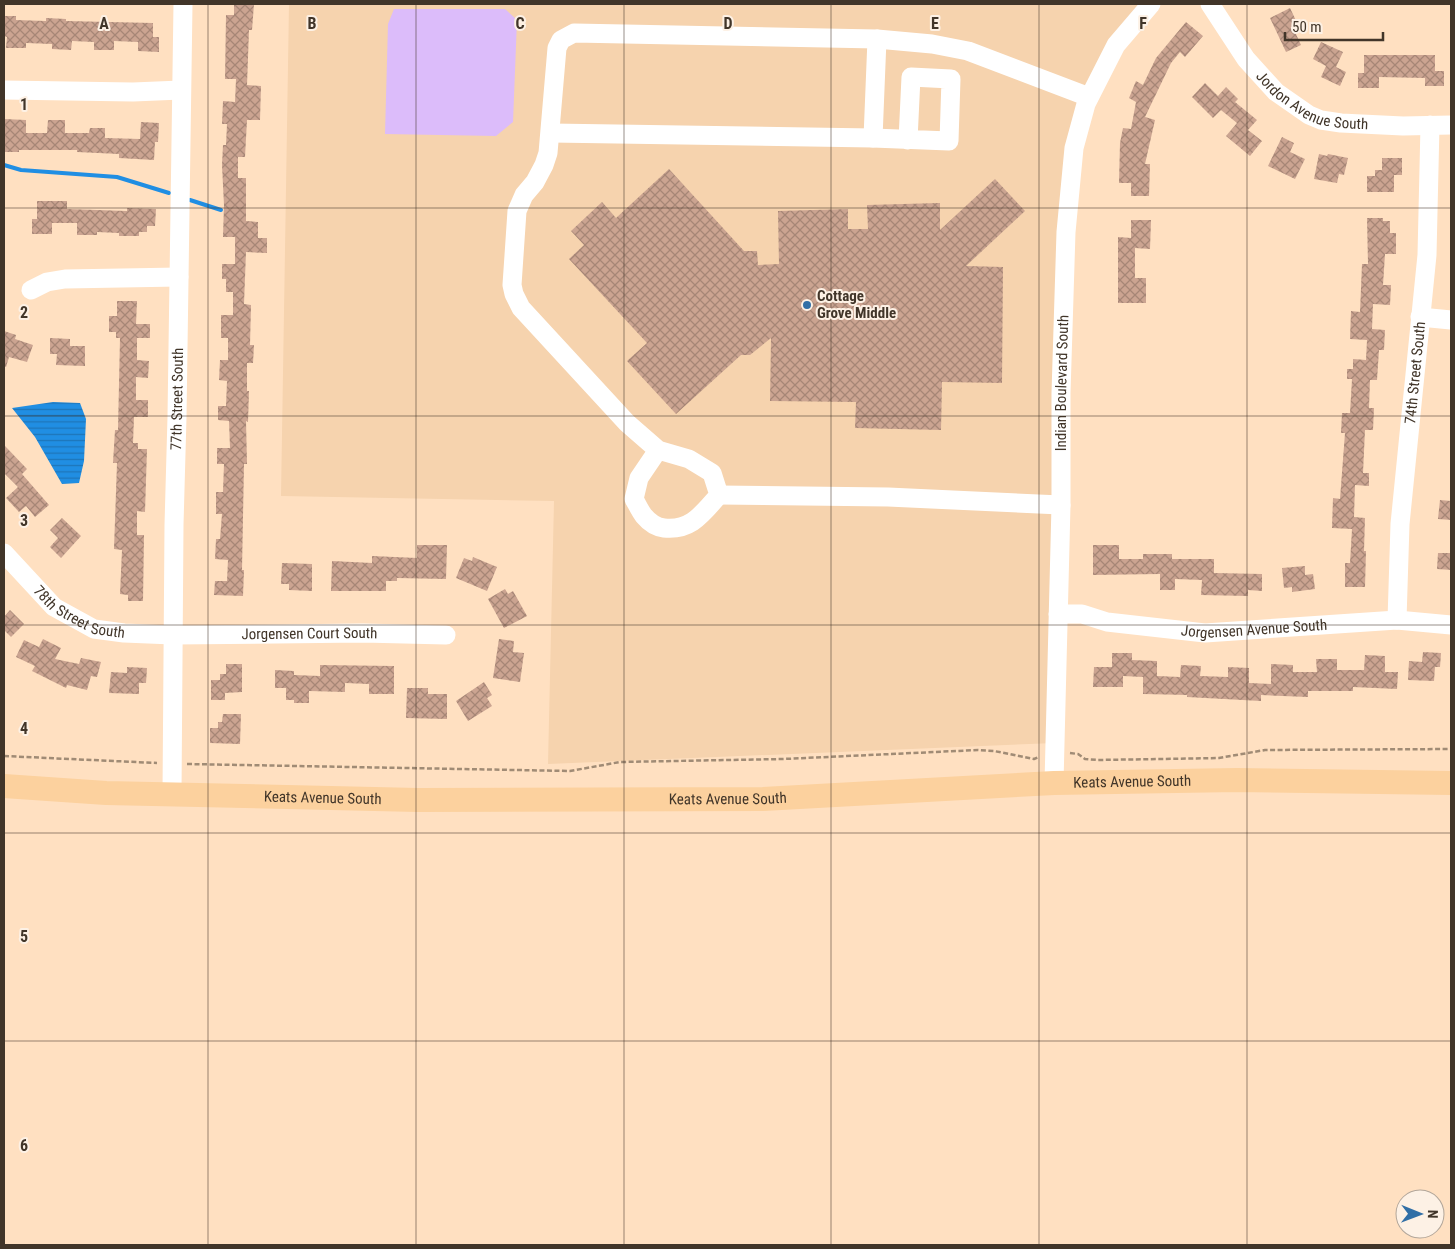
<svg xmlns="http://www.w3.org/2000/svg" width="1455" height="1249" font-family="'Roboto Condensed',sans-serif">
<defs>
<pattern id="water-rules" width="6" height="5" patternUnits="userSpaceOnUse" patternTransform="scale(1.25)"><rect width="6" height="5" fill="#208ee3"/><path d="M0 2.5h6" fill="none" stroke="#1e75b8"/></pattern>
<pattern id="building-cross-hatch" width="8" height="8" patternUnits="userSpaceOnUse" patternTransform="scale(1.25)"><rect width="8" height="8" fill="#cba491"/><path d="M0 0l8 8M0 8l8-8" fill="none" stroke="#a68676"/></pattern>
</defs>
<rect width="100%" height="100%" fill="#ffe0c1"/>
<path fill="#f6d3ae" d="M289,4h862l-35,41 -42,103 -19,595 -507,21 6,-263 -273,-5z"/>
<path fill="#dcbcfa" d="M394,9h111l12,11 -4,102 -17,14 -111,-2 3,-110z"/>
<path fill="url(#water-rules)" d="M53,402l27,1 6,16 -2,42 -5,22 -17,1 -27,-47 -23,-29z"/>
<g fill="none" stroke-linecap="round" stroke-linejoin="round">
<g stroke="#208ee3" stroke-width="4">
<path d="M4,165l17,5 96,7 52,16"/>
<path d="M190,200l31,10"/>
</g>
</g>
<g fill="url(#building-cross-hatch)">
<path d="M234,4h20l-2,26h-3l-2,55 14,1 -1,34h-13l-2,37h-7v21h8v43l12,1v16h9v15l-21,-1 -2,52 7,1 -1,40h4l-1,18h-6v28h2l-1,31 -2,-1 1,43h-3l-2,106h2l-1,26 -29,-1 1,-14h12l1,-21 -13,-1 1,-20h4l2,-25h-6v-22h7l1,-28h-7v-16h13l-1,-27 -11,-1v-14h8l1,-25 -8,-1 1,-20h8v-22h-7v-23h12v-23h-7v-13h-4v-15h13v-27h-12l1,-32 -2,-40 1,-20h3l1,-21h-5l1,-23 12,1 1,-23h-11l1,-64h8z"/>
<path d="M1290,8l10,21 -5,3 6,13 -15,7 -16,-34z"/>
<path d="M4,16h12v4l30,1v-3l20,1v2l87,2v14h6v15l-21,-1v-9l-24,-1v9h-20v-8l-22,-1 -1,9 -19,-1v-5l-26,-1v5h-20l1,-11 -3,-1z"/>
<path d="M1186,22l17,14 -18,21 -5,-5 -9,11 -26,54 10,3 -10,44h5l-1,32h-18v-13h-12l1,-40 3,-15 8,1 5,-27 -7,-4 7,-17 7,4 13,-27z"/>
<path d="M1321,42l22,10 -7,15 10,5 -6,14 -19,-9 5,-11 -13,-7z"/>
<path d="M1364,55h71v16h9v15h-19v-8l-46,-1v11h-21v-15h6z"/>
<path d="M1205,83l13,13 8,-9 12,12 -3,3 22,18 -9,10 14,11 -12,15 -24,-20 11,-13 -16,-13 -8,8 -21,-21z"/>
<path d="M4,119l22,1v13h21l1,-13h17v13h24l1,-5h15v10l35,1 1,-17 18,1 -1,19h-3l-1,18 -35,-2v-4l-42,-2v-2h-58v2h-15z"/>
<path d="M1282,137l12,6 -4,9 15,7 -10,20 -27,-13z"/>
<path d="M1319,154l8,2 1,-2 20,4 -4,17 -5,-1 -2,9 -23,-4z"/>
<path d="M1382,158h20v17h-8v17h-27v-16h8v-6h7z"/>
<path d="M669,169l75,82h13l1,14 21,-1 -1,-53 70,-2v20h20l-1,-24 73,-2v27l55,-51 30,32 -59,55 37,1 -1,116 -60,-1 -1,48 -86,-2 1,-26 -86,-1 1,-63 -21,17h-9l-65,59 -49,-53 20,-18 -78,-84 15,-14 -13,-14 31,-29 14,16z"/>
<path d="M37,201h30v8l60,2v-3l29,1 -1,17h-8v6h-8v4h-20v-3l-22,-1v3h-20v-12h-25v11h-20v-15h5z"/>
<path d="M1367,218h16v3h7v12h6v21h-11l-2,31h8l-1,20 -17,-1 -1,25 13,1 -1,20h-5l-2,30h-7l-1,28h5l-1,22h-8l-2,43h6v13l-14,-1 -1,32 11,1 -1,33h2l-1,36h-20v-24h5l2,-34 -20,-1 1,-30 7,1 5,-66h-4l1,-20h8l2,-34h-5v-10h6v-10l13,1 1,-20 -17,-1 1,-28 9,1 2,-48h6z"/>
<path d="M1131,220h20l-1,29 -15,-1v30h11v25h-28v-66l13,1z"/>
<path d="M117,301h20l-1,23h14v14h-13v22l12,1 -1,17 -12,-1v23h12v17h-14l-1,26h5v6h9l-2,63 -8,-1v24h7l-1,66h-15v-6l-8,-1 2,-44 -8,-1 3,-86h-4l2,-33h3l2,-92h-4v-6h-7v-16h8z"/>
<path d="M4,331l12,4 -1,4 18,6 -6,17 -18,-5 -3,10 -2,-1z"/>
<path d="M50,338l20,1v7h15v20l-29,-1 1,-11h-7z"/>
<path d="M4,445l23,24 -5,5 27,31 -14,12 -9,-11 -7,6 -13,-14 12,-11 -14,-14z"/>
<path d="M1440,500l11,1v19l-13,-1z"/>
<path d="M62,518l19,18 -20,22 -11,-11 8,-9 -8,-8z"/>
<path d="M417,545h30l-1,34 -49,-1v3h-11v10h-55l1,-30 40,2v-7l45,2z"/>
<path d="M1093,545h26v14h24v-5h29v5h42v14l48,1v17l-14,-1v6l-47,-1 1,-15 -27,-1v11h-15v-16l-67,1z"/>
<path d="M1438,553h13v17l-14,-1z"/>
<path d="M473,557l24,10 -10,24 -31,-13 8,-20 8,3z"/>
<path d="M282,563l30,1v27l-23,-1v-6h-8z"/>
<path d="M1305,566v9l8,-1 2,15 -23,3v-5l-8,1 -2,-20z"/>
<path d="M505,589l3,5 5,-3 14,25 -23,12 -16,-29z"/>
<path d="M10,610l14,14 -13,13 -7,-7v-13z"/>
<path d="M43,639l18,9 -6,11 24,5 2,-6 20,4 -4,15 -6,-1 -4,14 -20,-5 -1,3 -34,-17 3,-5 -19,-9 8,-17 15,7z"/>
<path d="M499,639l15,2 -1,11 11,1 -4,29 -27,-4z"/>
<path d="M1423,652l18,1 -1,14h-5l-1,14 -26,-1 1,-19 13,1z"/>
<path d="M1112,653h20v7l25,1v15l23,1 1,-12 20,1 -1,10 28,1v-10l21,1v15l22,1v-20l22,1v7h24l-1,-13h21v11h27l1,-15 20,1v16h13l-1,17 -44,-2v4h-45v6l-47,-2v6l-74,-4v-2l-44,-1v-17l-20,-1v11h-30l1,-20h18z"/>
<path d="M226,664h16v28l-17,1v7h-14v-20h9v-6h6z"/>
<path d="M320,665l74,1v28h-25v-10l-24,-1v9l-36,-1v12h-15v-3h-8v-12h-11v-18l19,1v4l26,1z"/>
<path d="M127,667l20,1 -1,15h-7v11l-30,-1 2,-21 16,1z"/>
<path d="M484,682l8,13 -5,3 5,8 -24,15 -12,-20z"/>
<path d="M407,688h21v6h19v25l-41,-1z"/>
<path d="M223,714h18l-1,30 -30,-1v-15h8v-6h4z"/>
</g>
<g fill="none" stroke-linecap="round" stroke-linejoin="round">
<g stroke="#a08b75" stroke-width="2.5" stroke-dasharray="5 2.5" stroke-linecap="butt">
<path d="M1070,753l8,1 7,5 13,1 121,-2 46,-8 186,-1"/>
<path d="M4,756l153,7"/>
<path d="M187,764l383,7 50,-9 163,-3 195,-9 16,1 40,8 5,-2"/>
</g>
<g stroke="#fff" stroke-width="19">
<path id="s1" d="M1210,4l36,55 30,33 33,23 12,5 20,3 62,3 48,-1"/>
<path d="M4,90l129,2 48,-2"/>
<path d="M551,133l322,5 4,-99"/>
<path d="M873,138l76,3 2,-62 -40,-2 -3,63"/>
<path d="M31,290l16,-8 18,-3 114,-2"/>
<path d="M1420,317l31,3"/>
<path d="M658,450l-19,28 -5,21c3,5 6,12 10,17 5,6 12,11 20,12 27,3 38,-14 55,-33l-7,-22 -23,-14 -31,-9 -31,-27 -106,-115 -7,-14 -2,-9 5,-74 7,-16 11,-13 9,-17 4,-12 9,-105 4,-8 13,-7 303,6 55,5 36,7 121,46"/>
<path d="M719,495l169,2 173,8"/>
<path id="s2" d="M4,553l50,54 40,22 30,4 49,2 190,-2 83,2"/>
<path id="s3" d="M1058,614h24l25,8 98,11 192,-13 54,5"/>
<path id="s4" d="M1397,620l3,-96 27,-269 3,-130"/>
<path id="s5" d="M1054,783l7,-278v-112l5,-161 8,-84 12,-44 30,-59 35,-41"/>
<path id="s6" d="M172,794l2,-269 3,-108 6,-413"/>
</g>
<path stroke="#fcd19e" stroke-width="24" id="s7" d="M4,786l102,7 312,7 345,-1 291,-16 183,-3 214,3"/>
</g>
<path fill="none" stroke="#413529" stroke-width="1" stroke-opacity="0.55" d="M208,4v1241M416,4v1241M624,4v1241M831,4v1241M1039,4v1241M1247,4v1241M4,208h1447M4,416h1447M4,625h1447M4,833h1447M4,1041h1447"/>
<circle fill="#316fa6" stroke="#fdf1e5" stroke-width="2" cx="807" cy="305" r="5"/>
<g text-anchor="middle" stroke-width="4" stroke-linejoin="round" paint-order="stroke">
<g font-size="15" fill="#413529" stroke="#fdf1e5">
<text dy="5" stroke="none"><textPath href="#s1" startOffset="148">Jordon Avenue South</textPath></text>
<text dy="5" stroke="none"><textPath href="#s4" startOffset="248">74th Street South</textPath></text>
<text dy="5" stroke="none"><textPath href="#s5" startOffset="400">Indian Boulevard South</textPath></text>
<text dy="5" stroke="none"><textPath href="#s6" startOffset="395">77th Street South</textPath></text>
<text dy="5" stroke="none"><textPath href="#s2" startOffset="99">78th Street South</textPath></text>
<text dy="5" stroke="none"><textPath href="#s3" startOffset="198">Jorgensen Avenue South</textPath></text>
<text dy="5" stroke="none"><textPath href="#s2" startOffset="335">Jorgensen Court South</textPath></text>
<text dy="5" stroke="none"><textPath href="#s7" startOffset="1129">Keats Avenue South</textPath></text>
<text dy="5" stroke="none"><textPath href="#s7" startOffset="319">Keats Avenue South</textPath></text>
<text dy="5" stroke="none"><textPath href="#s7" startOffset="724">Keats Avenue South</textPath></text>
</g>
<g font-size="15" font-weight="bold" fill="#413529" stroke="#fdf1e5" text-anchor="start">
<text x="817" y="301">Cottage<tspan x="817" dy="17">Grove Middle</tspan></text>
</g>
</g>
<g font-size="16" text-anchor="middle" font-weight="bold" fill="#413529" stroke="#fdf1e5" stroke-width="4" stroke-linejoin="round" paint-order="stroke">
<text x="104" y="29">A</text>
<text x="312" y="29">B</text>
<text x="520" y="29">C</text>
<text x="728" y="29">D</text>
<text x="935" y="29">E</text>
<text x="1143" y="29">F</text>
<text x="24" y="110">1</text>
<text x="24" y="318">2</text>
<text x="24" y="526">3</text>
<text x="24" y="734">4</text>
<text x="24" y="942">5</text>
<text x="24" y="1151">6</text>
</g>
<rect width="1455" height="1249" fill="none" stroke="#413529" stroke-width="10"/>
<g transform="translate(1420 1214) rotate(91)"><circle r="24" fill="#fdf1e5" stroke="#b2a69a"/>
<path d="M0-4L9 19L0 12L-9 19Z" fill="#316fa6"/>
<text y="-8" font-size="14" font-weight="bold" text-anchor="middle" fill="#413529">N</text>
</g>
<path d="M1285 32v8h98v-8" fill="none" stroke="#413529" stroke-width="2.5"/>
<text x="1292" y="32" font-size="15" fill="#413529" stroke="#fdf1e5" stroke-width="4" paint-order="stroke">50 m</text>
</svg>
